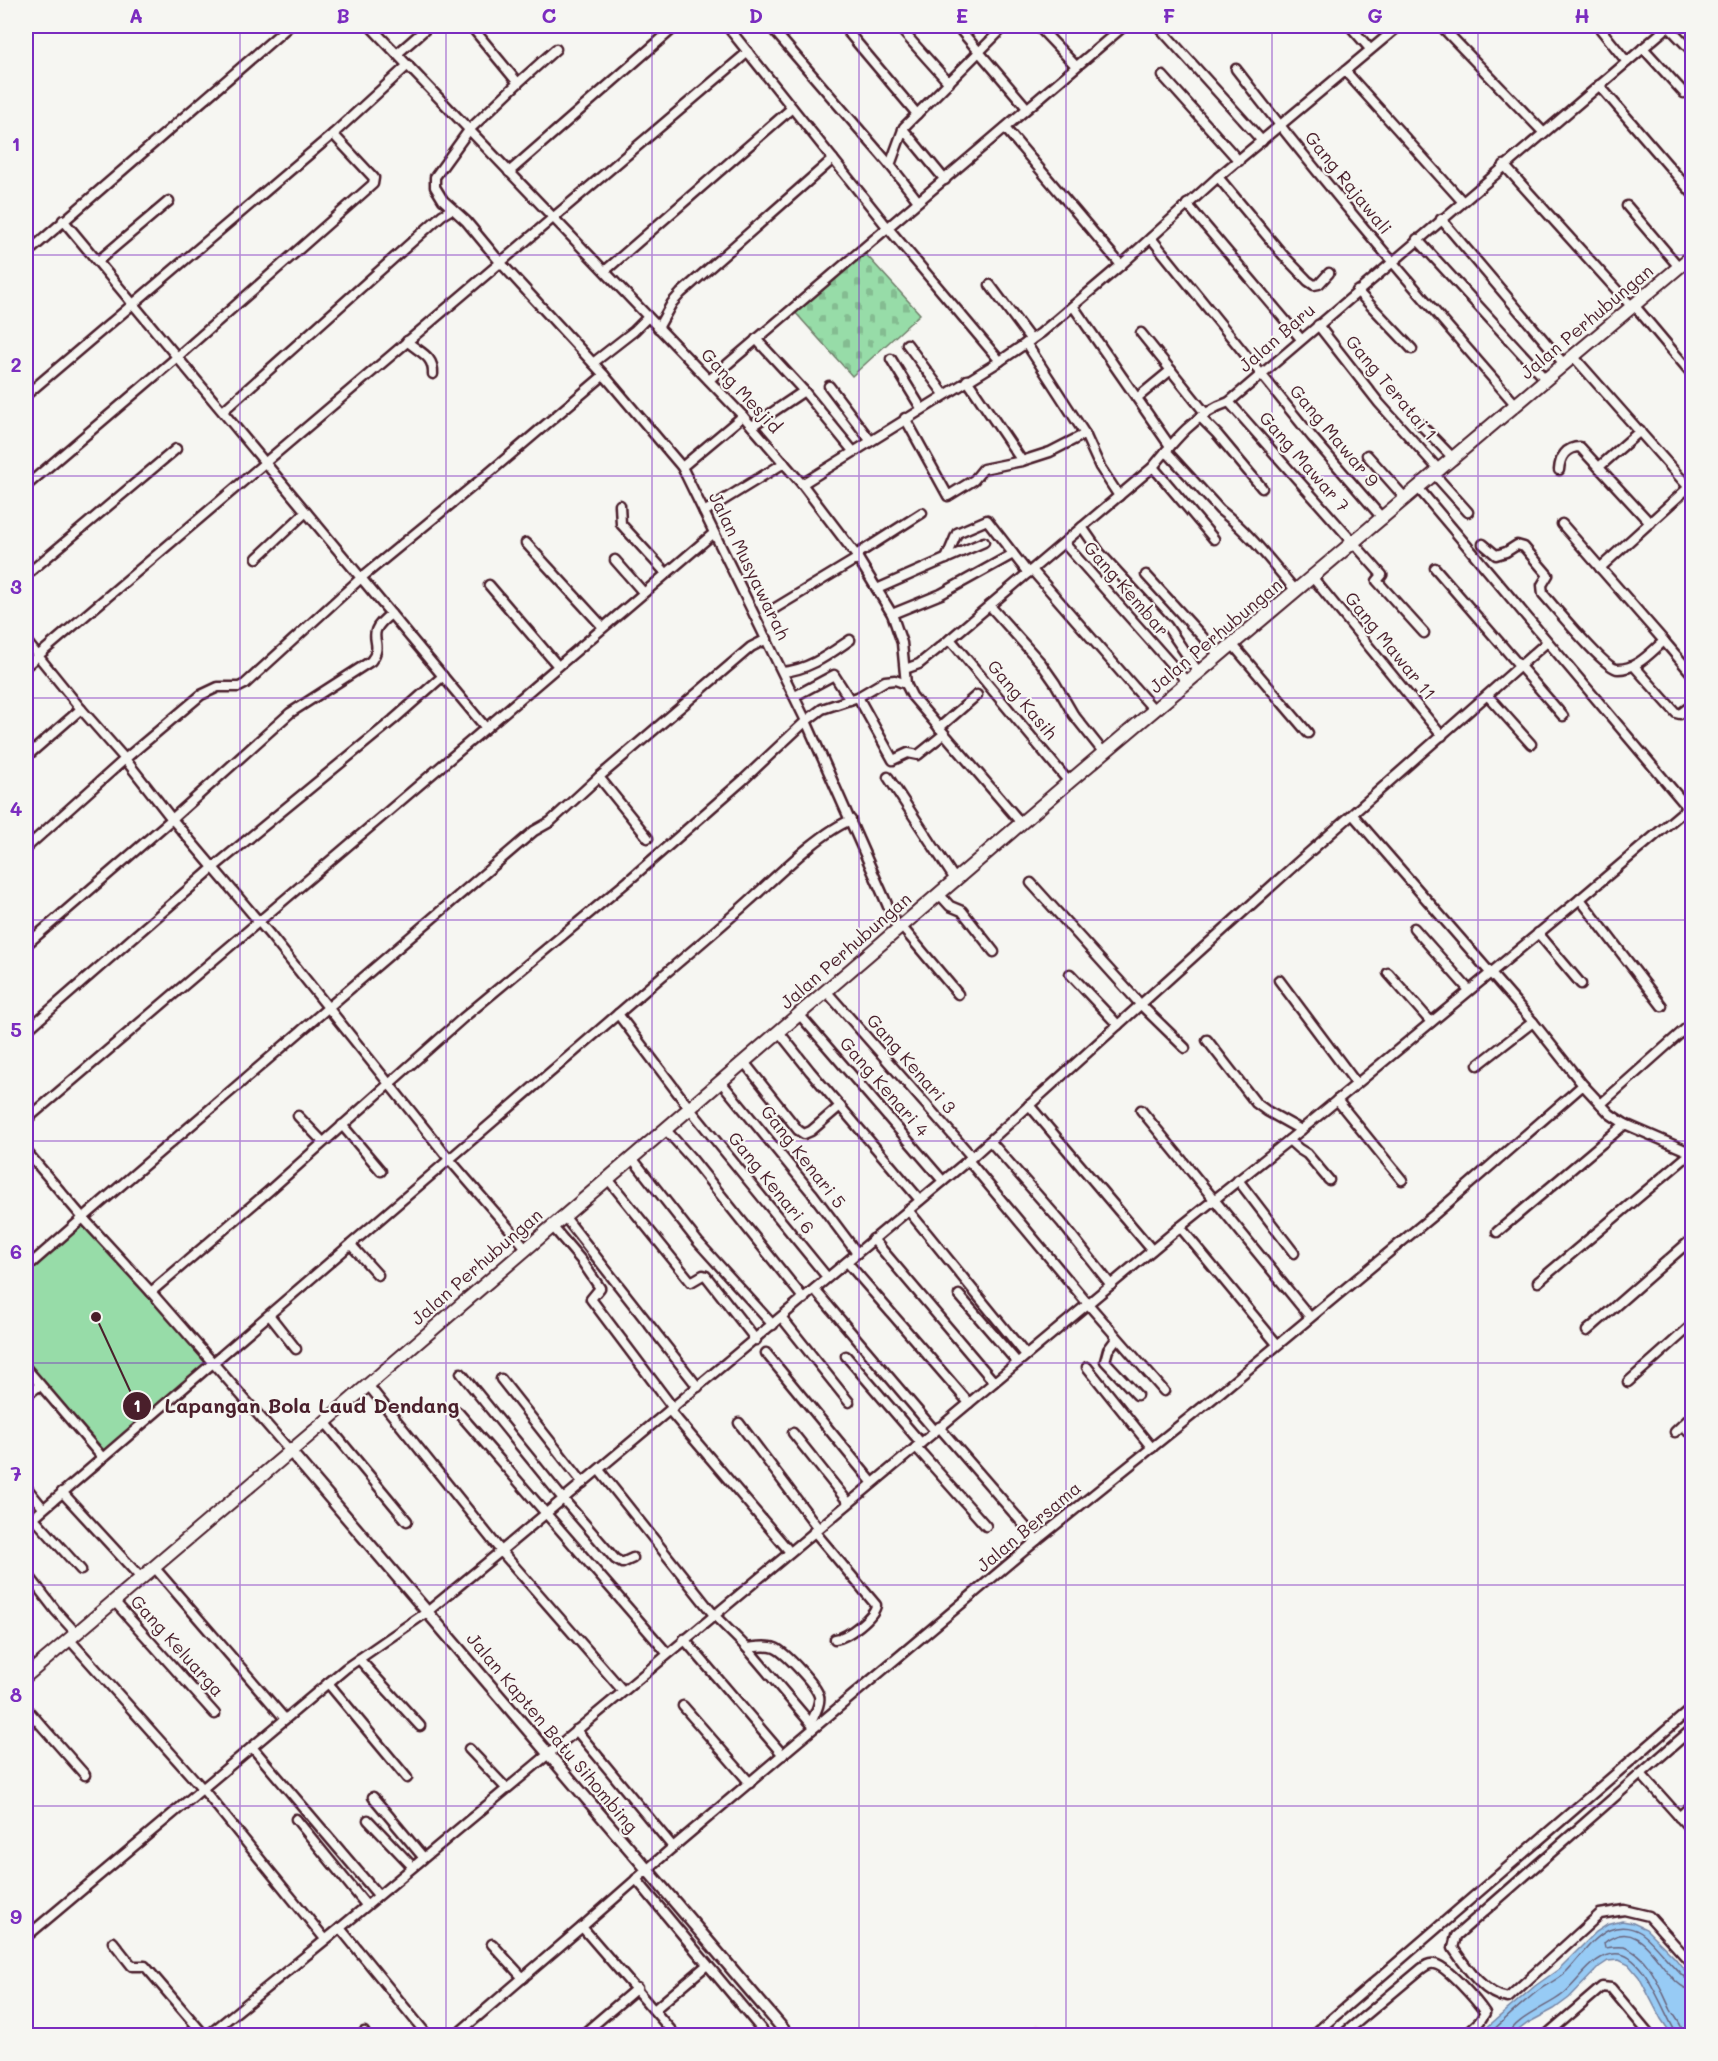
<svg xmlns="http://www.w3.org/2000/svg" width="1718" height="2061" font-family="Mali,sans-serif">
<defs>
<pattern id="cemetery-stones" width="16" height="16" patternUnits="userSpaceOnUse" patternTransform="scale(1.5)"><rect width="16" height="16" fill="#97dca8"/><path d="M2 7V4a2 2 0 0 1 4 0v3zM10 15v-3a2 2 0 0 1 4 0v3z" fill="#84bc91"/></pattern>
</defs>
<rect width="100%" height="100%" fill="#f6f6f2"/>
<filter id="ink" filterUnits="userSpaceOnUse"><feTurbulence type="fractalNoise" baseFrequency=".0167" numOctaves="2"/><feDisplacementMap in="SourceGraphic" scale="12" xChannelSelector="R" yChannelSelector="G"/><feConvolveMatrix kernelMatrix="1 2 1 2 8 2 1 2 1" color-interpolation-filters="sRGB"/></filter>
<g filter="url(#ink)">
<path fill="#f6e8e4" d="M1037,2023l23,12h-37z"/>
<path fill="#97dca8" stroke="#707e6a" stroke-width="1.5" d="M83,1223l123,139 -101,89 -79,-90v-87z"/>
<path fill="url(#cemetery-stones)" stroke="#707e6a" stroke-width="1.5" d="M862,250l58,64 -68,62 -58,-65z"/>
<path fill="#97cbf5" stroke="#7886a4" stroke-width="1.5" d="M1622,1921l11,2 13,6 29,29 16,20 1,57h-20l-11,-16 -22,-42 -10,-12 -10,-5 -11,1 -9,6 -30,31 -15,11 -26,14 -16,12h-34l57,-49 24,-17 37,-37 11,-7z"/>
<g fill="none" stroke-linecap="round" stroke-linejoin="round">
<g stroke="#69647c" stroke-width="1.5">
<path d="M1487,2036c17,-16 34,-32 52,-46 9,-6 19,-11 27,-18 13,-13 26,-34 43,-42 12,-5 25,-3 35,5 12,9 39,46 48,47"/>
<path d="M1509,2036c1,-15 41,-31 53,-41 17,-13 33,-45 58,-41 25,4 43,57 55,77l1,5"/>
<path d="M1683,2036c0,-11 -7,-17 -12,-26 -11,-22 -21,-54 -47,-63 -6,-1 -13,0 -19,1l-1,-5c42,-34 59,45 88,47"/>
</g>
<defs>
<g id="minor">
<path d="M370,26l373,390 59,68 54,71 36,59 10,29 4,41 6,12 109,127"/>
<path d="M471,26l47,57 -49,47 -34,47v10l8,13 23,21 34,41 104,113 78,92 124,254 92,208"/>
<path d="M727,26l161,202 112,133"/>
<path d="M770,26l120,139 28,36"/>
<path d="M843,26l74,88"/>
<path d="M898,26l51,57"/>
<path d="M957,26l70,82"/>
<path d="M1038,26l38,40"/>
<path d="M1158,26l104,115"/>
<path d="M1350,26l20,23"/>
<path d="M1441,26l102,106"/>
<path d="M1598,26l29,36"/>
<path d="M1668,26l24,25"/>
<path d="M1643,48l41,45"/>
<path d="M397,54l32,-28"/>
<path d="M1236,69c89,116 184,226 280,336"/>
<path d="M1345,71l117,130"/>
<path d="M1163,76l76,85"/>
<path d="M518,83l38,-34"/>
<path d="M1599,85l93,108"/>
<path d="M1005,128l116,137"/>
<path d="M903,129l42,51"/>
<path d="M890,165l14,-38 101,-101"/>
<path d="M1504,165l128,142"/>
<path d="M509,172l167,-146"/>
<path d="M1218,177l65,78 25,26 6,4 5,-1 10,-11"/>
<path d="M1187,204l114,135"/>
<path d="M1627,206l52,61"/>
<path d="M1441,219l123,145"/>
<path d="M63,220l423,508"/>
<path d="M1151,238l161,199 71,82"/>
<path d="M1417,239l129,141"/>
<path d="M26,254l263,-228"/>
<path d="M98,261l71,-60"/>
<path d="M606,270l186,-162"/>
<path d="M990,285l41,55"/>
<path d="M1357,291l55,58"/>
<path d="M1634,305l58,69"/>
<path d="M1073,306l97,140"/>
<path d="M1318,325l61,78 61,68"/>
<path d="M658,328l14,-25 9,-10 152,-134"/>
<path d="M1141,333l65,81"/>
<path d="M756,339l48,52 49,60"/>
<path d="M407,341c11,11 27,14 26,33"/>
<path d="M1026,343l59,91 15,33 19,29"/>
<path d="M907,344l37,50"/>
<path d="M1573,356l119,135"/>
<path d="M891,359l30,49"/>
<path d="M593,363l41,-32 14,-14"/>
<path d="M709,380l415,-354"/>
<path d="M967,380l55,81"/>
<path d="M829,386l41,54"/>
<path d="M26,395l307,-261 75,-69"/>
<path d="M1137,398l34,-28"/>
<path d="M1229,402l153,173 -5,6 47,52"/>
<path d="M223,411l219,-196 10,-6"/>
<path d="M1200,417l17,17 45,54"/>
<path d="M905,418l43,78 26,-16 9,-11 39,-8 28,-9 35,-18"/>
<path d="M1420,424l34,35"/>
<path d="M752,426l52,-35"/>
<path d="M1166,451l54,59c30,23 53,54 76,81"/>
<path d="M1367,455l39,44"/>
<path d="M682,467l61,-51"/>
<path d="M1153,467l61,72"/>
<path d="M1599,467l41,-36"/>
<path d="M1559,470c1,-13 7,-23 21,-23l70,76"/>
<path d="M1435,475l33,37"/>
<path d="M802,484l198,-123 41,-28 80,-68 97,-88 181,-151"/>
<path d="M26,486l150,-128 197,-174 1,-6 -41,-44"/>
<path d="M1419,489l269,319"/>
<path d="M620,505l1,19 45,49"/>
<path d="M704,512l80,-49"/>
<path d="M1082,527l18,26 67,73 32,47"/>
<path d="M526,543l77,84"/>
<path d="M1064,543l124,140"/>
<path d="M1483,544l13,11 10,-3 11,-7 7,2 24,28 -6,10 1,9c11,12 63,76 75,75 19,0 32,-16 46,-28l-102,-117"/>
<path d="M856,555l66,-42"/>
<path d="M257,558l49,-46"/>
<path d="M946,559l11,-26 30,-13 41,53"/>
<path d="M615,560l28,32"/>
<path d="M1435,568l128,148"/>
<path d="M1600,568l89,-81"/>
<path d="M1032,570l123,141"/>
<path d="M26,575l150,-126"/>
<path d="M1146,575l74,81"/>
<path d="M1313,578l129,158"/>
<path d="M489,585l69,81"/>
<path d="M877,589l107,-47"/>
<path d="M990,606l51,57 14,20 18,31 31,39"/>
<path d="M772,610l86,-52"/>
<path d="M892,614l49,-20 72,-40"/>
<path d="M950,639l119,143"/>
<path d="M26,641l55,68 44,50 47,60 99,117 178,223 77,89"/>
<path d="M1664,641l28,33"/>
<path d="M1233,645l75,88"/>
<path d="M26,666l722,-614"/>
<path d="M1634,666l42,47 4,1 12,-9"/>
<path d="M905,669l14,-5 31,-25 203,-172c20,-25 44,-55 76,-65l440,-376"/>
<path d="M783,672c27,-3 45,-17 67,-32"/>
<path d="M795,696l39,-21 16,25"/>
<path d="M1488,696l43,48"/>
<path d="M858,697l35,63 15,-7 10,2 26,-21"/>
<path d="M939,728l38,-33"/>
<path d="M26,757l55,-48"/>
<path d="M599,777l49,61"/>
<path d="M888,777l68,104"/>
<path d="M1353,815l180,207 50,63 27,29 15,10 67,29"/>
<path d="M26,848l99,-89 76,-64 17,-8h21l6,-3 116,-106 129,-106 114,-97"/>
<path d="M1031,883l110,122 44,43"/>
<path d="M940,895l10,11 12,5 32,41"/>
<path d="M1580,899l82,107"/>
<path d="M901,926l57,68"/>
<path d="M1414,928l55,62"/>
<path d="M1538,933l43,51"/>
<path d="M26,945l146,-126 118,-106 81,-52c16,-21 -11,-24 20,-47"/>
<path d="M1388,973l43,49"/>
<path d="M1070,974l48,51"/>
<path d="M1279,980l77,103"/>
<path d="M826,991l146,166"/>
<path d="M618,1014l72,95 137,168"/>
<path d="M799,1014l144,167"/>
<path d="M26,1031l188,-164 179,-147 50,-44"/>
<path d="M779,1032l31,39 110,129"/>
<path d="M1207,1040l49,63 11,8 34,19"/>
<path d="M744,1062l54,68 6,4 7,-3 29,-25"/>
<path d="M1478,1065l55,-43"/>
<path d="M721,1082l91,111 45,60"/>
<path d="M1337,1100l65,80"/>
<path d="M1601,1104l91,-81"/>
<path d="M1029,1105l123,145"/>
<path d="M1141,1110l169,207"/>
<path d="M298,1116l25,26"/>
<path d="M26,1120l460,-392 228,-195"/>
<path d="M342,1125l39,46"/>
<path d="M666,1130l26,29 112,140"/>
<path d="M1289,1140l10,9 8,5 22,26"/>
<path d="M990,1141l71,81 50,63"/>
<path d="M26,1151l57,67 451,-387 16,-9 49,-45 152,-130 16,-8"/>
<path d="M632,1158l66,84 75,83"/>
<path d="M968,1160l120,144 76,87"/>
<path d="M608,1179l83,103 12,-7 3,1 50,64"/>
<path d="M1238,1180l56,73"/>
<path d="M908,1210l118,145"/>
<path d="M564,1216l134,171"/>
<path d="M552,1226l29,34 19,28 -9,11 82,109"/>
<path d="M1180,1227l97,117"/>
<path d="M1497,1232l128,-108"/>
<path d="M873,1239l121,143"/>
<path d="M351,1245l27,30"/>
<path d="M847,1262l122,141"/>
<path d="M26,1268l57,-50 68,74 139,159"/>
<path d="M1538,1282l153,-129"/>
<path d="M815,1290l120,141"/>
<path d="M151,1292l119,-102 193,-172 165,-137 114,-100 64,-60 16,-12 36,-12 27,-16 10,-1 11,4"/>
<path d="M959,1295l58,67"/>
<path d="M270,1316l26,33"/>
<path d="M782,1318l67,84"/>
<path d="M1587,1331l105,-92"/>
<path d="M1117,1338l-9,12 -3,11 32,34"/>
<path d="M766,1353l106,129"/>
<path d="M846,1356l75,87"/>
<path d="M1087,1367l65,81"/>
<path d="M26,1368l76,89"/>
<path d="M461,1373l103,127 51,59 7,4 11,-5"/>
<path d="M501,1379l82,104"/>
<path d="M1628,1382l64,-57"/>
<path d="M368,1385l133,166 122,140"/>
<path d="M26,1396l14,-11"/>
<path d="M670,1411l120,141"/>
<path d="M458,1412l209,241"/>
<path d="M325,1422l82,99"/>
<path d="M739,1423l79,105"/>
<path d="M1683,1425l9,10"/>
<path d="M939,1427l98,113"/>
<path d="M1675,1432l17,-16"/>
<path d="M793,1433l55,69"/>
<path d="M916,1447l70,79"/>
<path d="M599,1470l115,145 33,33c9,-1 20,-3 28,0 11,5 41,37 44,48 2,8 -5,19 -8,27"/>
<path d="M26,1487l17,21"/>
<path d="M62,1492l79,86"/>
<path d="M33,1517l48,53"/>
<path d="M26,1524c210,-179 418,-361 628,-541 32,-27 64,-54 95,-82 26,-23 71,-69 102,-81"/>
<path d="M814,1531l62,74c-1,11 -29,33 -41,34"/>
<path d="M154,1567l131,152"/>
<path d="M26,1572l30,39 20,22"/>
<path d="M114,1601l101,113"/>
<path d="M69,1639l133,149 123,151"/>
<path d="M684,1639l99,116"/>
<path d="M747,1648l66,78"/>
<path d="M359,1659l61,67"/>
<path d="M328,1683l79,95"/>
<path d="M683,1706l67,77"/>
<path d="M26,1708l59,67"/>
<path d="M1692,1729l-236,207 -3,12c13,19 31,47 55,50l92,-84 24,-4 25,6 43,48"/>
<path d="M576,1730l97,117"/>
<path d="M252,1747l126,148"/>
<path d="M469,1749l37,39"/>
<path d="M1641,1774l51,57"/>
<path d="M373,1797l50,60"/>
<path d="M1679,1817l13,-12"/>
<path d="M296,1819l70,86"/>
<path d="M368,1820l44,46"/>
<path d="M636,1879l131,157"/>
<path d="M26,1924l6,7"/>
<path d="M582,1927l94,109"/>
<path d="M340,1928l88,108"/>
<path d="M26,1937l320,-269 81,-56 74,-61 471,-394 324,-293 251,-222"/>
<path d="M113,1942l19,24h13l60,70"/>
<path d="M492,1944l31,34"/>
<path d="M654,2010l53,-45"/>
<path d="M364,2032l2,4"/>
<path d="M207,2036l133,-108 840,-701 109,-87 291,-241 112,-95"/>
<path d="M455,2036l127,-109 91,-80 364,-307 179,-144 219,-182 148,-129"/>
<path d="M581,2036l56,-48"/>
<path d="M1312,2036l380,-328"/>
<path d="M1341,2036l80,-67c4,-3 8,-6 13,-5 12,1 44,38 51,49l-5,8 -16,15"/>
<path d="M1545,2036l57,-49 9,1 40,48"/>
</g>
<path id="tertiary" d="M290,1451l499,585"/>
<path id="secondary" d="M26,1676l299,-254 744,-640 623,-526"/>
</defs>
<use href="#minor" stroke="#4a1f2b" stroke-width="13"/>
<use href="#tertiary" stroke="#4a1f2b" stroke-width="15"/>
<use href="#secondary" stroke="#4a1f2b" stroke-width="16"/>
<use href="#minor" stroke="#f6f6f2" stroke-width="8"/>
<use href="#tertiary" stroke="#f6f6f2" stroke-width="10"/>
<use href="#secondary" stroke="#f6f6f2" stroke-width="12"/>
</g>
</g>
<path fill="none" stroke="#7b2cbf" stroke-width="1.5" stroke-opacity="0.55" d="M240,26v2010M446,26v2010M652,26v2010M859,26v2010M1066,26v2010M1272,26v2010M1478,26v2010M26,255h1666M26,476h1666M26,698h1666M26,920h1666M26,1141h1666M26,1363h1666M26,1585h1666M26,1806h1666"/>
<g text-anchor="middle" stroke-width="4.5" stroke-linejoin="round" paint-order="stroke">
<g font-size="18" fill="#4a1f2b" stroke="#f6f6f2">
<text transform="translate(1348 183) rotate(51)" y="6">Gang Rajawali</text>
<text transform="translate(1587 322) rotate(-40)" y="6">Jalan Perhubungan</text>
<text transform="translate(1277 338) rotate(-41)" y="6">Jalan Baru</text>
<text transform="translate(1391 388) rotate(50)" y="6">Gang Teratai 1</text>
<text transform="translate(741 391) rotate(47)" y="6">Gang Mesjid</text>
<text transform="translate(1334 436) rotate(50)" y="6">Gang Mawar 9</text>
<text transform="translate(1304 462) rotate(49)" y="6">Gang Mawar 7</text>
<text transform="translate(749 566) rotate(64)" y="6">Jalan Musyawarah</text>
<text transform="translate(1126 589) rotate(49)" y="6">Gang Kembar</text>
<text transform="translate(1216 636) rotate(-40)" y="6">Jalan Perhubungan</text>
<text transform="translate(1390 646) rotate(51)" y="6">Gang Mawar 11</text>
<text transform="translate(1022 700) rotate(50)" y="6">Gang Kasih</text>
<text transform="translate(846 951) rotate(-41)" y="6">Jalan Perhubungan</text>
<text transform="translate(911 1064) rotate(49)" y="6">Gang Kenari 3</text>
<text transform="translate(884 1087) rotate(49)" y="6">Gang Kenari 4</text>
<text transform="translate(803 1157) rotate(52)" y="6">Gang Kenari 5</text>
<text transform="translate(771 1183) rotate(51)" y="6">Gang Kenari 6</text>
<text transform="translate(477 1267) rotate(-41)" y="6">Jalan Perhubungan</text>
<text transform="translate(1029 1527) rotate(-40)" y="6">Jalan Bersama</text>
<text transform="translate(177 1646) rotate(48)" y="6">Gang Keluarga</text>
<text transform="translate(552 1733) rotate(50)" y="6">Jalan Kapten Batu Sihombing</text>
</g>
</g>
<path fill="none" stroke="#4a1f2b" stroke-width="2" d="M96 1317L137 1406"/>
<g fill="#4a1f2b" stroke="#f6f6f2" stroke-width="2">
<circle cx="96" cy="1317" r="6"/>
<circle cx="137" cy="1406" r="15"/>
</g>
<g font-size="18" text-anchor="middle" font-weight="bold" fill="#fff">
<text x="137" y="1412">1</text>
</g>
<g font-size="20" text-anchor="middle" font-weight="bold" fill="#4a1f2b" stroke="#f6f6f2" stroke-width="4.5" stroke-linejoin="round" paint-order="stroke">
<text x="312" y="1413">Lapangan Bola Laud Dendang</text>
</g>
<rect width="1718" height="2061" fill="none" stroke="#f6f6f2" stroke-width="66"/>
<rect x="33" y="33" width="1652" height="1995" fill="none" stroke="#7b2cbf" stroke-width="2"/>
<g font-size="20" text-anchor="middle" font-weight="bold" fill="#7b2cbf">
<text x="136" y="23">A</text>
<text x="343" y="23">B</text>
<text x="549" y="23">C</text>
<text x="756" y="23">D</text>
<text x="962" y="23">E</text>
<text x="1169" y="23">F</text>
<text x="1375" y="23">G</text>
<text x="1582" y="23">H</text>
<text x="16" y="151">1</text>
<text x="16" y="372">2</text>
<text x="16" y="594">3</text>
<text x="16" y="816">4</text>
<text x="16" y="1037">5</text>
<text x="16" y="1259">6</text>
<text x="16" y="1481">7</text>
<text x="16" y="1702">8</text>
<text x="16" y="1924">9</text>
</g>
</svg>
